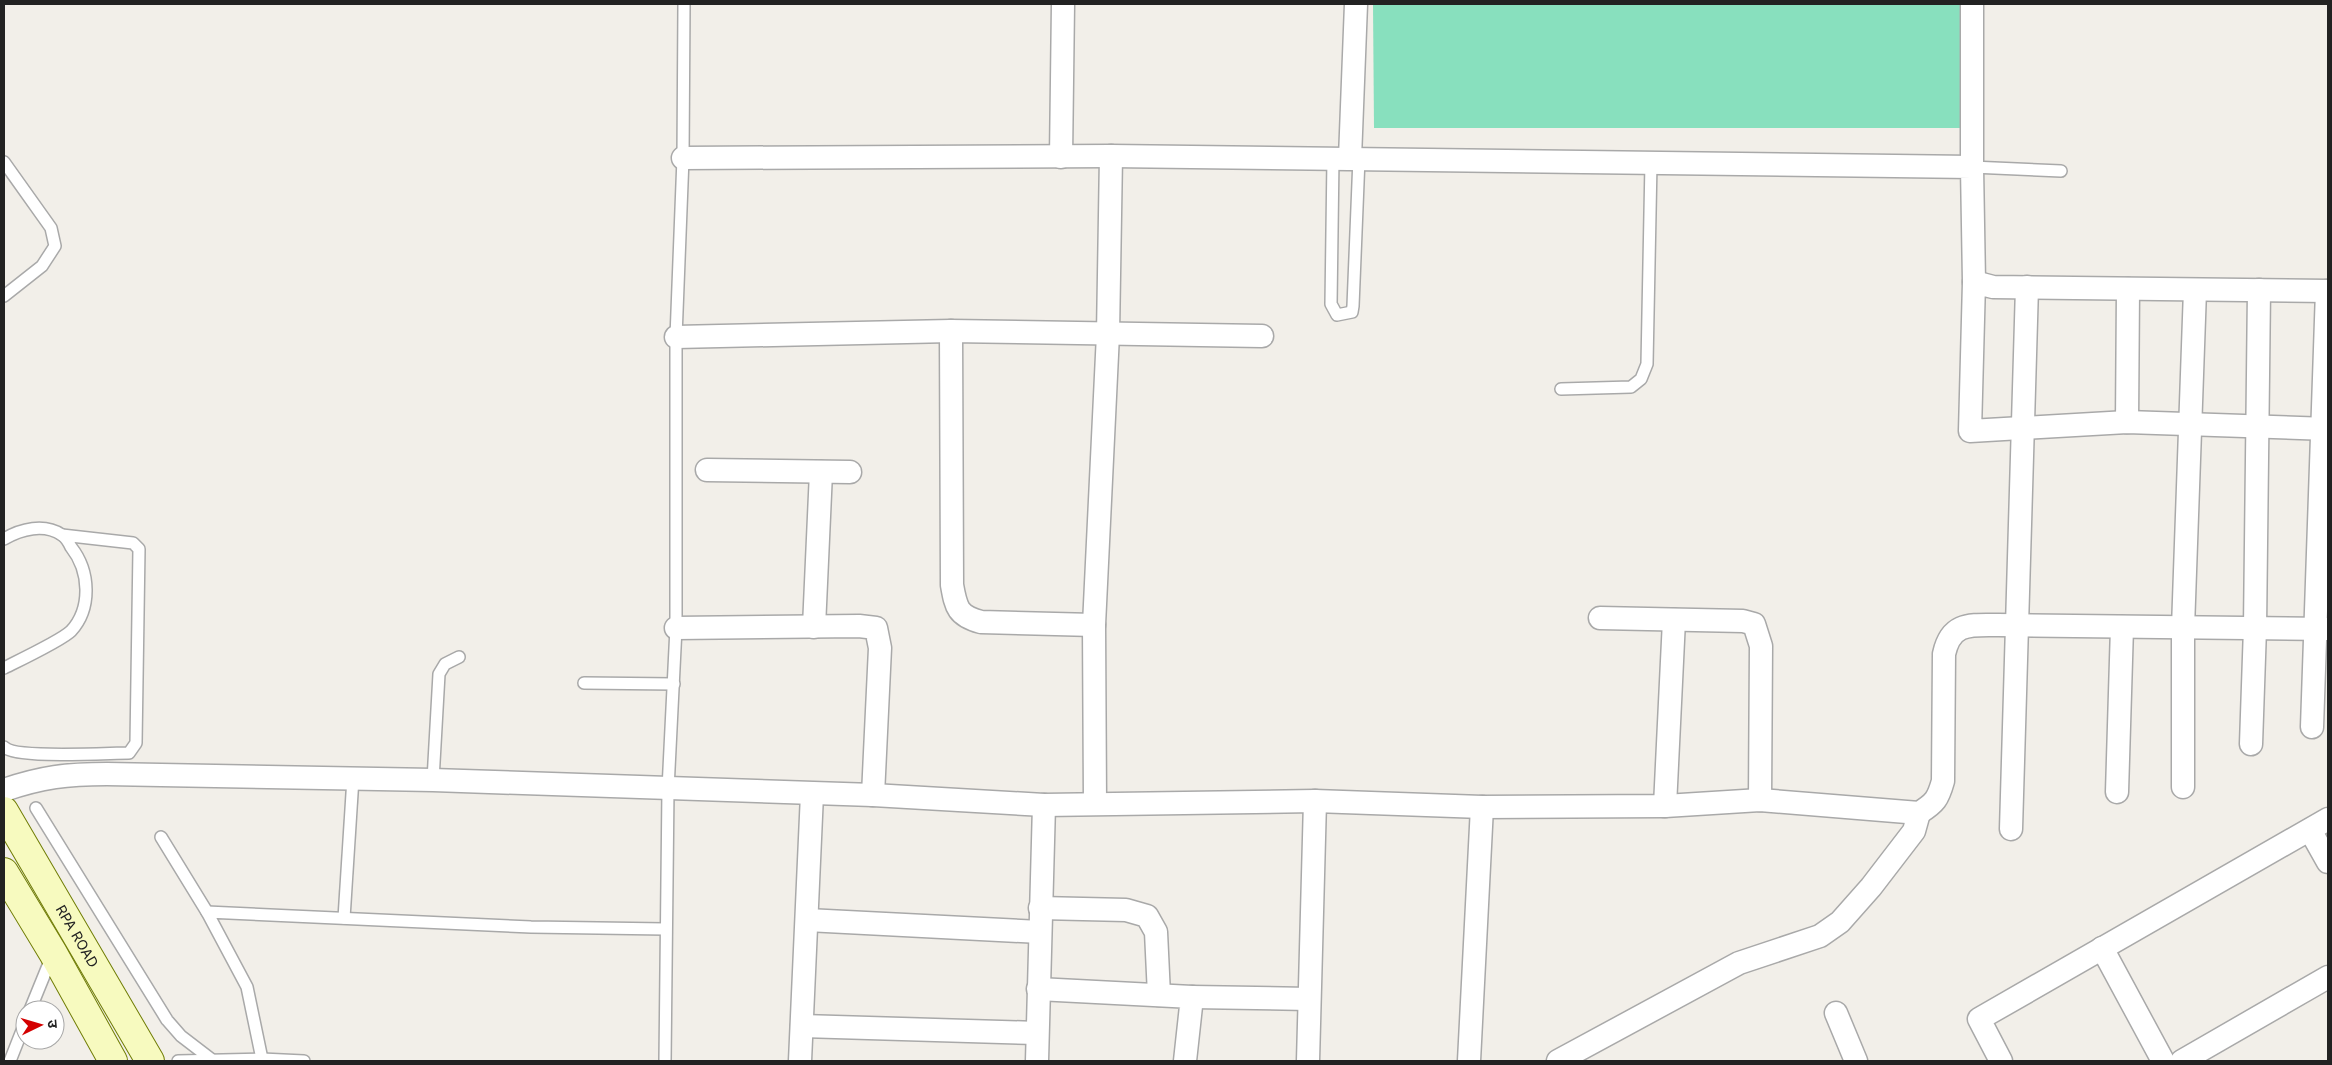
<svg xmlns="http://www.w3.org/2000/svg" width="2332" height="1065" font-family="Inter,'Noto Sans Devanagari',sans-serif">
<rect width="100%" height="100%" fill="#f2efe9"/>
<path fill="#88e0be" d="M1373,4h603v124h-602z"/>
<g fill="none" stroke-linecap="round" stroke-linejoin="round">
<defs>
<g id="lane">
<path d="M1333,158l-2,146 6,11 15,-3 1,-6 6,-148"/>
<path d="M4,162l47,66 4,18 -13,20 -38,30"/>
<path d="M1972,167l89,4"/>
<path d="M1561,389l70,-2 10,-8 6,-15 4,-201"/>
<path d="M4,539c17,-10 40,-16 58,-4 3,2 7,8 9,12 19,24 21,61 0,84 -9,9 -53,30 -67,37"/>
<path d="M584,683l90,1"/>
<path d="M4,747c11,12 104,6 125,6l7,-10 3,-194 -6,-6 -71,-8"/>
<path d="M433,780l6,-106 6,-10 14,-7"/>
<path d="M36,808l131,212 14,16 30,23"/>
<path d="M161,837l46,75"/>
<path d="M344,918l9,-140"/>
<path d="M30,1010l22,-54"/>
<path d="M262,1059l-15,-72 -40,-75 324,15 134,2"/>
<path d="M10,1061l15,-38"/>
<path d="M178,1061l84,-2 42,2"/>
<path d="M665,1061l3,-272 8,-161v-291l7,-179 1,-154"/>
</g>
<g id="street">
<path d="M1061,157l2,-153"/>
<path d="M683,158l428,-2 861,11 2,115"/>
<path d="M1350,158l6,-154"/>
<path d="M1972,167v-163"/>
<path d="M2328,291l-335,-4 -19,-5 -4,149 157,-9 201,7"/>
<path d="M951,331l1,254c4,23 6,31 29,37l113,3"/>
<path d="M676,337l275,-6 311,5"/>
<path d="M2127,422l1,-133"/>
<path d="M707,470l143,2"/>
<path d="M1600,618l143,3 11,3 7,22 -1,154"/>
<path d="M814,627l7,-155"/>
<path d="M676,628l183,-2 17,2 4,20 -7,147"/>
<path d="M2312,727l15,-436"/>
<path d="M2251,744l4,-116 4,-338"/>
<path d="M2183,787v-159l12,-338"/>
<path d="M4,790c38,-13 63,-16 103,-16l326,6 440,15 171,10 271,-4 167,6 183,-1 95,-6 159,13c16,-10 19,-14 24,-32l1,-127c7,-32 26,-29 54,-29l330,4"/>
<path d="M2117,792l5,-165"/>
<path d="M1095,803l-1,-178 14,-291 3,-178"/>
<path d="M1665,806l9,-186"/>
<path d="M2011,829l16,-542"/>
<path d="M2310,830l18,32"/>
<path d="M1040,908l86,2 21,6 9,16 3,63"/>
<path d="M807,920l233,12"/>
<path d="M2102,948l61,113"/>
<path d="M1038,989l154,8 -7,64"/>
<path d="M1192,997l117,2"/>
<path d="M1836,1013l20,48"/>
<path d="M802,1026l235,7"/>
<path d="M800,1061l12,-267"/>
<path d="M1037,1061l7,-256"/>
<path d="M1308,1061l7,-260"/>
<path d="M1469,1061l13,-254"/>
<path d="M1558,1061l181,-98 81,-27 20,-14 31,-35 43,-56 5,-18"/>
<path d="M2001,1061l-22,-42 349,-200"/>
<path d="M2182,1061l146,-84"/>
</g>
<g id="secondary">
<path id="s1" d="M4,811l146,250"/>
<path d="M4,872l49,81 60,108"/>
</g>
</defs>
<use href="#lane" stroke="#a9a9a9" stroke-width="14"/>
<use href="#street" stroke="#a9a9a9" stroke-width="25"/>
<use href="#secondary" stroke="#707d05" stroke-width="30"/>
<use href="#lane" stroke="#fff" stroke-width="11"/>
<use href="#street" stroke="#fff" stroke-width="22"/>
<use href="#secondary" stroke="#f7fabf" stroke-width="28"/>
</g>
<g text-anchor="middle" stroke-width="4" stroke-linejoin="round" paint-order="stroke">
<g font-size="14" fill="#222" stroke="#fff">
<text dy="5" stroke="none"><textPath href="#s1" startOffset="145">RPA ROAD</textPath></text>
</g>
</g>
<rect width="2332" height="1065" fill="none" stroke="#222222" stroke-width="10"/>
<g transform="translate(40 1025) rotate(85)"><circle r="24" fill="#ffffff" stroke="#a7a7a7"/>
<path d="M0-4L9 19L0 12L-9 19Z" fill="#d40000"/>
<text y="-8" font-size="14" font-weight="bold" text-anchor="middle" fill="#222222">उ</text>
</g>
</svg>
